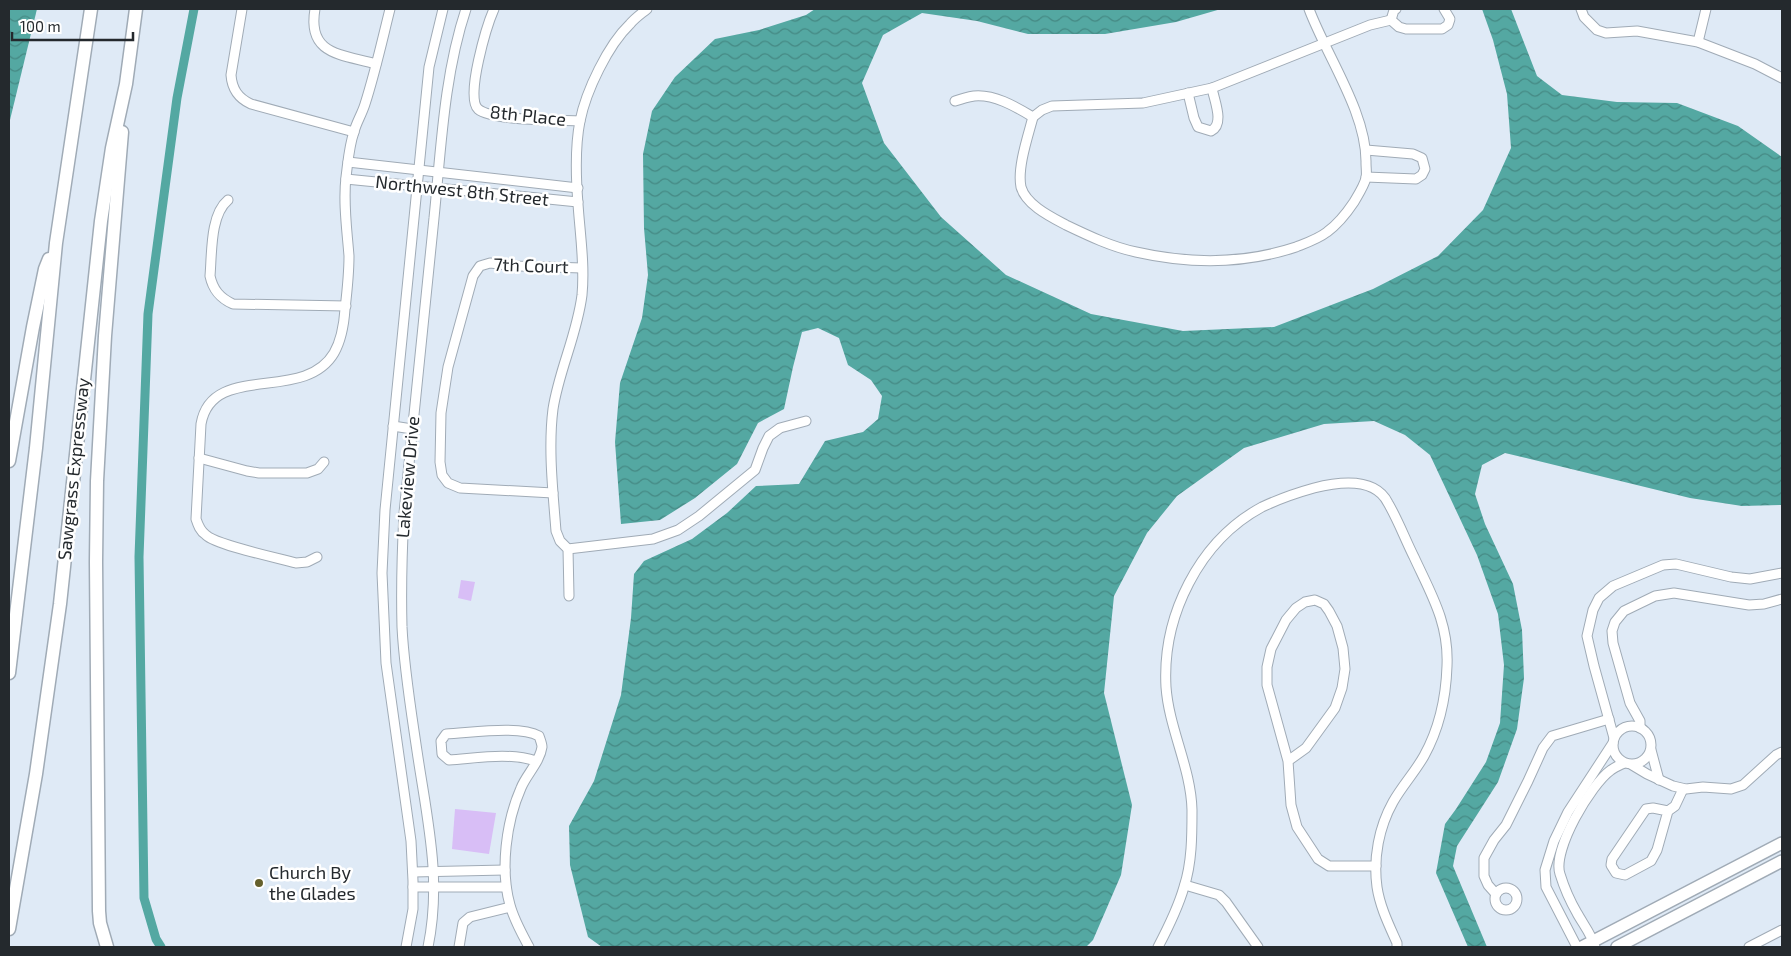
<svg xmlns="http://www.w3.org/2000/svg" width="1791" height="956" font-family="'Exo 2',sans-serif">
<defs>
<pattern id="water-waves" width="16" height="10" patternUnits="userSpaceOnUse" patternTransform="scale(1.25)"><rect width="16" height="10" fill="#54a8a2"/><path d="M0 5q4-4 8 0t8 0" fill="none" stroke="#458984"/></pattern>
</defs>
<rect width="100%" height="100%" fill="#dfeaf6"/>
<g fill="#d8bef6">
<path d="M461,580l14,2 -4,19 -13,-3z"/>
<path d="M455,809l41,4 -7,41 -37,-5z"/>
</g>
<g fill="url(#water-waves)">
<path d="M9,9h28l-28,115z"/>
<path d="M815,9h406l-45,13 -71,12h-77l-51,-13 -55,-8 -39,22 -21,48 22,60 57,74 65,58 85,39 92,17 91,-4 99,-38 65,-33 45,-46 28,-62 -4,-54 -14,-54 -11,-31h29l26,67 25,19 55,7 60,1 61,23 44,31v348l-40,1 -52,-8 -185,-45 -23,12 -7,29 10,30 28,60 9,46 2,48 -7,51 -19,53 -41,64 -4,20 34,81h-19l-32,-74 9,-49 11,-15 30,-47 14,-39 4,-58 -6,-51 -21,-59 -47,-100 -25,-20 -31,-14 -50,3 -80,24 -67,48 -30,37 -33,63 -10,97 28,112 -11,70 -28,65 -7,7h-484l-14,-10 -18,-72 -1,-39 25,-45 27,-86 10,-77 3,-44 10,-13 48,-22 35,-26 29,-27 43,-2 26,-43 38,-9 15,-13 4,-23 -11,-16 -23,-15 -9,-27 -21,-10 -16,4 -9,35 -9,42 -26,14 -21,41 -42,34 -35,22 -39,4 -6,-82 5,-59 22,-65 6,-43 -4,-47 -1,-74 9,-43 23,-34 40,-38 44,-9 47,-15z"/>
</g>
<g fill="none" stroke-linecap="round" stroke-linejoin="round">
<path stroke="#54a8a2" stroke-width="9" d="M161,947l-5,-8 -12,-41 -5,-341 9,-243 29,-216 17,-89"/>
<defs>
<g id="minor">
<path d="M242,9l-11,66c1,14 7,23 20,29l103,28"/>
<path d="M315,9c-8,46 26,45 61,55"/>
<path d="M494,9c-7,16 -29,88 -16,100 14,12 81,11 102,12"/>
<path d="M1581,9l3,8 13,13 9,3 31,-2 61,11 57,22 27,14"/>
<path d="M1391,20l8,7 7,2h36l6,-4 2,-6 -6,-10"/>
<path d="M1391,20l3,-10 2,-1"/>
<path d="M1698,42l8,-33"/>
<path d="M1188,93l6,25 4,9 13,4c14,-7 3,-31 1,-43"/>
<path d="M955,101c6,-2 13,-4 19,-5 21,-2 42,11 59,21l9,-7 10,-4 91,-3 69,-15 158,-63 21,-5"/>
<path d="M1033,117c-5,19 -16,51 -12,70 5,18 30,30 45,38 23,11 46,22 70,27 53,12 109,12 160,-5 10,-4 22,-8 31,-15 11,-8 19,-18 27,-30 4,-7 10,-16 12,-24 1,-4 0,-10 0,-15 1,-50 -40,-108 -57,-154"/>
<path d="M348,162l230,26"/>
<path d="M1366,177l50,2 6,-4 3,-6 -3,-11 -9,-4 -47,-4"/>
<path d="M346,179l232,23"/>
<path d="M228,200c-18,15 -16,53 -18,76 3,14 10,22 23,28l113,2"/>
<path d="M393,426l19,3"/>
<path d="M199,458l48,13 12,2h48l11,-4 6,-7"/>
<path d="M553,493l-93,-5 -12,-5 -6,-8 -2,-13 1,-49 7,-46 25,-91 7,-10 10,-3 28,3 64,2"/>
<path d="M568,549l85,-10 25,-9 21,-14 56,-46 8,-22 6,-12 11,-8 26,-7"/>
<path d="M317,557l-10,5 -11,1c-18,-5 -80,-18 -90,-28 -6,-4 -8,-10 -10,-16l5,-95c11,-63 103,-20 133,-71 8,-14 10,-29 11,-44 2,-17 4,-35 4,-53 -2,-26 -6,-53 -3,-79 2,-15 3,-31 8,-45 2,-9 8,-18 11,-28 10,-31 17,-63 25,-95"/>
<path d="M569,596l-1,-47 -8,-8 -4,-10c-3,-39 -8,-83 -3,-122 6,-39 24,-74 29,-114 3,-30 -2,-61 -4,-91 -2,-25 -3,-58 2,-83 6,-30 28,-76 50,-97 5,-6 11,-10 17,-15"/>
<circle cx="1632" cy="745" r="19"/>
<path d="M1640,728v-7l-10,-18 -17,-60 -1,-12 3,-9 9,-11 31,-15 19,-3 75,12 15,-1 18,-5"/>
<path d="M1614,738l-20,-72 -7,-30 6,-26 6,-12 14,-12 50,-21 13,-1 55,13 19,2 32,-6"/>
<path d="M1651,750l8,30"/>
<path d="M1288,761l18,-13 29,-40 7,-20 3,-19 -2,-21 -6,-22 -8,-15 -5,-7 -9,-4 -10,2 -9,6 -10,12 -15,29 -4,18v18l21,76 3,44 6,22 21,32 11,7h47"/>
<path d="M1632,765l15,9 26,12 13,3 17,-2 28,2 12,-4 33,-30 6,-3"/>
<path d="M1668,811l-11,39 -6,11 -26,14 -9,-2 -5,-8 1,-6 34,-50 7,-1 15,3 7,-5 8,-17"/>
<path d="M413,872l92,-2"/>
<path d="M1185,885l34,10 7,7 32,45"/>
<path d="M413,887h93"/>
<circle cx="1506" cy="899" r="11"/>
<path d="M1496,894l-8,-9 -4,-9v-18l10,-18 12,-15 22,-44 15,-33 9,-12 57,-17"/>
<path d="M406,947l7,-38v-28l-2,-40 -25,-178 -4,-90 3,-63 44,-443 14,-58"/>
<path d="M428,947c14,-68 -1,-128 -11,-196 -6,-41 -13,-83 -15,-124 -1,-38 0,-76 2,-114 10,-99 20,-197 30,-295 7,-69 10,-143 32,-209"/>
<path d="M459,947l4,-24 7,-6 40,-10"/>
<path d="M529,947c-7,-13 -15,-27 -19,-42 -10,-35 -4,-83 11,-117 5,-13 19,-26 21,-41 0,-3 -2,-8 -3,-11 -19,-11 -69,-3 -93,-2l-5,7 1,13 7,6c29,-2 60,-8 87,1"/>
<path d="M1158,947c10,-19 20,-39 26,-60 8,-24 8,-52 8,-77 -1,-42 -23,-81 -26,-123 -4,-71 33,-146 96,-180 17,-8 34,-14 52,-19 24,-6 61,-11 74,15 10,17 17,36 26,54 17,37 35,66 33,109 -1,31 -8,63 -23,90 -9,16 -22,30 -31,46 -14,25 -20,56 -16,85 3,20 12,38 20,56v4"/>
<path d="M1577,947l-31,-60 -1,-17 9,-29 14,-29 45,-69"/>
<path d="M1595,947c-3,-12 -12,-23 -18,-34 -7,-12 -13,-26 -17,-39 -8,-24 31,-90 51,-104 4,-3 9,-5 13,-7"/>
<path d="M1749,947l33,-17"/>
</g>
<g id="major">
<path d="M1582,947l200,-104"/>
<path d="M1617,947l165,-86"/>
</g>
<g id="highway">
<path d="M9,461l24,-134 12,-58 4,-10"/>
<path d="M9,673l27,-225 20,-205 35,-234"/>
<path d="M9,929l27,-155 24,-170 41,-383 11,-73 14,-64 10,-75"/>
<path d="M107,947l-7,-24 -1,-12 -3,-349 1,-81 8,-145 17,-204"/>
</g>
</defs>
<use href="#minor" stroke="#a0abb6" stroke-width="11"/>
<use href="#major" stroke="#a0abb6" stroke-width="14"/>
<use href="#highway" stroke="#a0abb6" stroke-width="15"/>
<use href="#minor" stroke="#fff" stroke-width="9"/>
<use href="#major" stroke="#fff" stroke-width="11"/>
<use href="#highway" stroke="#fff" stroke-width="12"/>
</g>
<circle fill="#65602c" stroke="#fff" stroke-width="2" cx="259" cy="883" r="5"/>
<g text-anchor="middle" stroke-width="5" stroke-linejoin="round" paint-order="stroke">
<g font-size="18" fill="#24292d" stroke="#fff">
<text transform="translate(528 116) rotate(6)" y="6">8th Place</text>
<text transform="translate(462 191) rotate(6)" y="6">Northwest 8th Street</text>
<text transform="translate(531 266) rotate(2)" y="6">7th Court</text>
<text transform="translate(74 469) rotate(-84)" y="6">Sawgrass Expressway</text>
<text transform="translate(408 477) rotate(-85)" y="6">Lakeview Drive</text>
</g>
<g font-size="18" fill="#24292d" stroke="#fff" text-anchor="start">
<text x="269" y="879">Church By<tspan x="269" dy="21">the Glades</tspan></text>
</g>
</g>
<rect width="1791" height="956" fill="none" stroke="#24292d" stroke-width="20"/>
<path d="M12 32v8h121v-8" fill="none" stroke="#24292d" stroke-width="2.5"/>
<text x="20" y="32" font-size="15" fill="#24292d" stroke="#ffffff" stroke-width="4" paint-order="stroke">100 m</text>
</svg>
